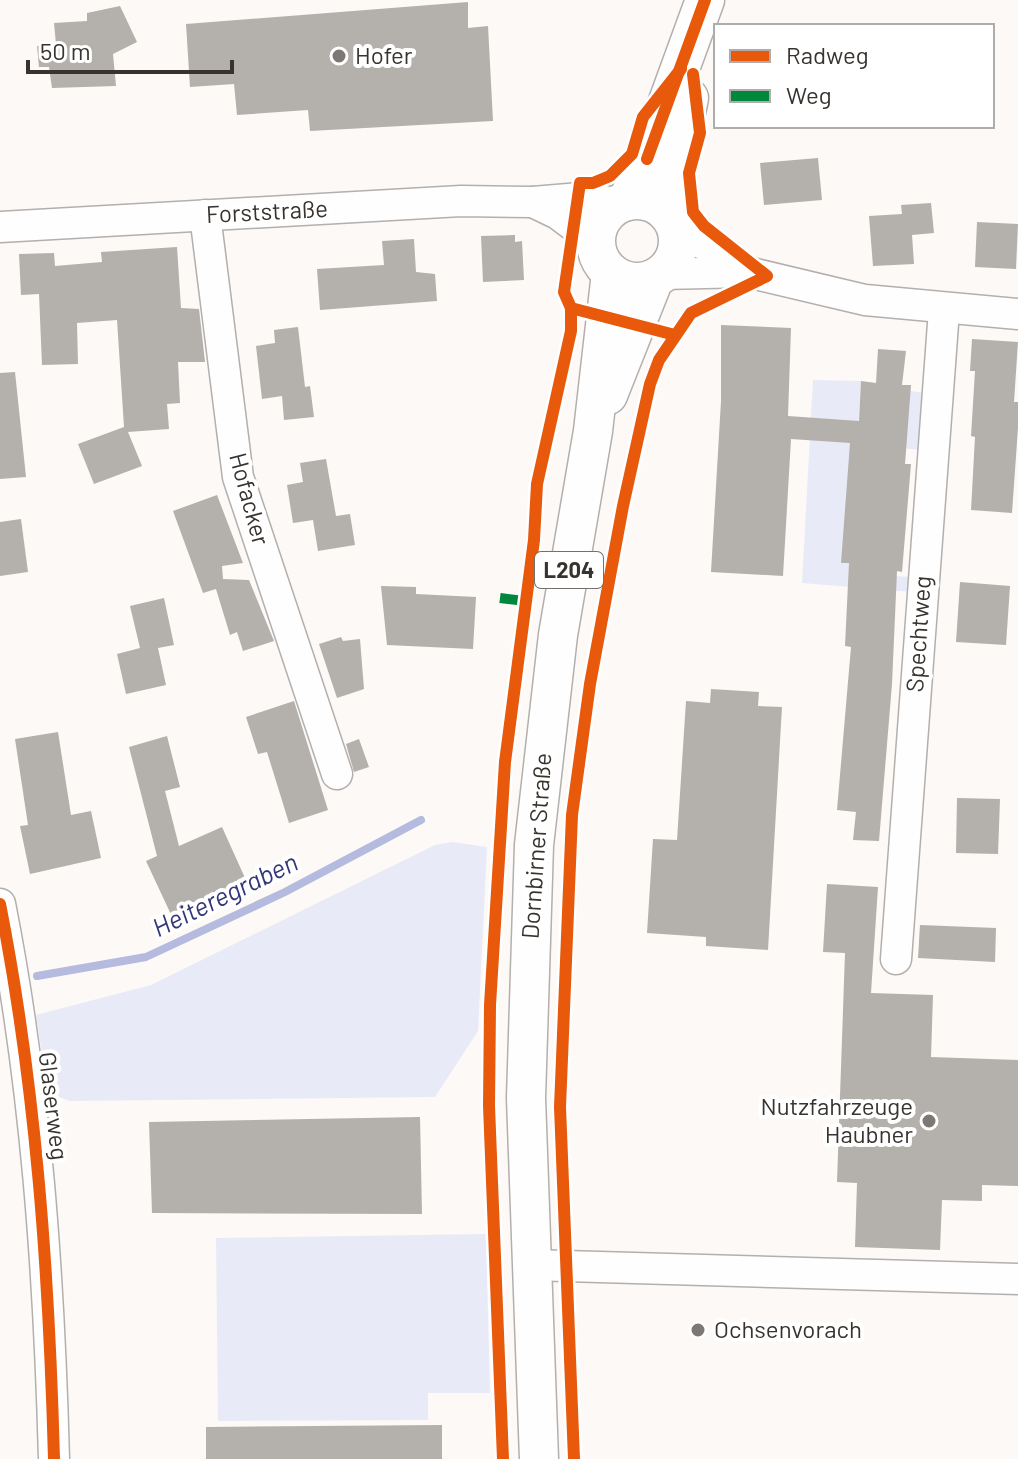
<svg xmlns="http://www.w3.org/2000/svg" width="1018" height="1459" font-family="Barlow,sans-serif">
<rect width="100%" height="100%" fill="#fcf9f6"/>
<g fill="#e9eaf7">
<path d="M813,380l48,1 -3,52 52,-42 18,2 -4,57 -27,-2 -56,114 37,4v9l33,2 2,15 -111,-9z"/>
<path d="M452,842l35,5 -9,184 -43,66 -365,4 -22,-8 -12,-78 115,-30 284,-140z"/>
<path d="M486,1234l4,159h-62v27l-210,1 -2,-183z"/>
</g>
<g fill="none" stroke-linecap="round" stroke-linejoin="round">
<path stroke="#b5badf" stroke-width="8" d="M37,976l109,-19 139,-65 136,-72"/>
</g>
<g fill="#b4b0ac">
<path d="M468,2v26l20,-2 5,95 -183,10 -2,-21 -71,5 -3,-31 -44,3 -4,-63z"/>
<path d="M120,6l17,36 -24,12 3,32 -64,2 -3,-21h-10l-2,-21 19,-2 -2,-21 33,-2v-8z"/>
<path d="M818,158l4,42 -58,5 -4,-42z"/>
<path d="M931,203l3,30 -22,2 2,29 -41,2 -4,-50 33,-2 -1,-9z"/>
<path d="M977,222l41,2 -2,45 -41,-2z"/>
<path d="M515,235v7l7,-1 2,39 -41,2 -2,-46z"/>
<path d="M414,239l2,33 19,2 2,27 -117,9 -3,-41 67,-4 -2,-24z"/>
<path d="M177,247l4,61 18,1 6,53h-27l2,41 -13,1 2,25 -41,3 14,34 -48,18 -16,-40 46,-17 -7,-107 -40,3 1,41 -36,1 -3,-71 -18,1 -2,-41 35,-1 1,13 47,-4 -1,-10z"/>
<path d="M721,325l70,3 -3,88 71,5 2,-40 15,2 2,-34 28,2 -4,34h9l-6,79h6l-9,108 -5,-1 -5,113 -13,157 -26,-1 3,-28 -19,-2 14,-163 -6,-1 4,-83h-8l9,-120 -59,-4 -8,137 -72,-4 10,-171z"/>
<path d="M298,327l7,60 5,-1 4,31 -30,3 -2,-24 -20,3 -6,-53 19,-3 -1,-13z"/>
<path d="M972,339l46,3 -4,60h4v26l-6,85 -41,-3 4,-73 -4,-1 4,-65h-5z"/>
<path d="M15,372l11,105 -26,2v-106z"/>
<path d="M326,459l10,57 14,-2 5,31 -37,6 -5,-31 -20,3 -6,-38 16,-3 -3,-19z"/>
<path d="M217,495l26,68 -21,3 1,13 26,1 25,61 -31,10 -6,-19 -7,3 -14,-46 -13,4 -30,-82z"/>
<path d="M21,519l7,53 -28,4v-54z"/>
<path d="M960,582l50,4 -4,59 -50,-3z"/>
<path d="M381,586l35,1v7l60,3 -3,52 -86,-4z"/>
<path d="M164,598l10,47 -16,3 8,37 -40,9 -9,-40 23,-6 -10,-42z"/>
<path d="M341,637l2,4 17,-2 4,50 -27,9 -18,-54z"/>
<path d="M711,689l48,3 -1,14 24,1 -14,243 -62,-4v-9l-59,-4 6,-94 24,1 9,-139 24,2z"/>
<path d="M294,701l34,109 -39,13 -22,-71 -9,2 -12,-37z"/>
<path d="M58,732l13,83 20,-4 10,47 -71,16 -10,-48 8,-1 -13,-86z"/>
<path d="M167,736l13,51 -15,4 14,55 43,-19 28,62 -75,34 -29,-62 11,-5 -28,-109z"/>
<path d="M359,739l10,28 -15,5 -8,-28z"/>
<path d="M957,798l43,1 -2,55 -42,-1z"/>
<path d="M827,884l51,3 -7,106 62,2 -2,62 87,3v126l-36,-1v16l-40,-1 -2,50 -85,-3 2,-64 -20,-1 8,-229 -22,-1z"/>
<path d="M920,925l76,3 -1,34 -77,-4z"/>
<path d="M420,1117l2,97 -270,-1 -3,-91z"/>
<path d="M442,1425v34h-236v-32z"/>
</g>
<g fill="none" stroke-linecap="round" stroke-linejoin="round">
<defs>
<g id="minor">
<path d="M533,202l25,12 37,28"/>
<path d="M205,215l33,262 99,297"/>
<path d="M0,227l461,-26 72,1 59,-5 25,8"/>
<path d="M677,232l37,17 33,23"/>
<path d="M663,274l84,-2 118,28 153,14"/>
<path d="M0,904c36,183 49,368 54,555"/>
<path d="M896,959l48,-649"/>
<path d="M530,1265l488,14"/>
</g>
<g id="major">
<circle cx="637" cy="241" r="41"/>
<path d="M627,201l20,-42 58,-159"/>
<path d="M666,212l23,-114"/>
<path d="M608,395l46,-116"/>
<path d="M539,1459l-13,-361 8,-253 24,-210 35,-204 18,-158"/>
</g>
</defs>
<use href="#minor" stroke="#b3afac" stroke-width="33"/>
<use href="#major" stroke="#b3afac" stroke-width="41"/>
<use href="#minor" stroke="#fffefe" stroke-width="30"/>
<use href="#major" stroke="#fffefe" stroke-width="38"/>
<path stroke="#00873e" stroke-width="10" stroke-dasharray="20 10" stroke-linecap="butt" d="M500,598l25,3"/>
<defs>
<g id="cycleway">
<path d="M647,159l58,-159"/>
<path d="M571,308l104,27"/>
<path d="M0,904c36,183 49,368 54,555"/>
<path d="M503,1459l-14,-353 1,-101 15,-243 29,-222 3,-56 34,-153v-23l-7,-16 16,-109h13l17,-7 22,-22 11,-37 38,-48"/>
<path d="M574,1459l-14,-352 12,-292 18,-131 33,-178 27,-122 9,-24 32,-47 76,-37 -63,-50 -11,-14 -4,-39 11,-40 -7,-59"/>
</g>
</defs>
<use href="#cycleway" stroke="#fff" stroke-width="17"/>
<use href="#cycleway" stroke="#e8590c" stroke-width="12"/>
</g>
<g fill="#7d7874" stroke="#fff" stroke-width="3">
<circle cx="339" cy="56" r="8"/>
<circle cx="929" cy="1121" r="8"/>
<circle cx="698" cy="1330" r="8"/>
</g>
<g text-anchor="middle" stroke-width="8" stroke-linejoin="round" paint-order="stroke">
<rect fill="#fff" stroke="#74706d" stroke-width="2" x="535" y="552" width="68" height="36" rx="6"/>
<g font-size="22" font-weight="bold" fill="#38332e">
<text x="569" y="578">L204</text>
</g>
<g font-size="24" fill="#38332e" stroke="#fff" text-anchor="start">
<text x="355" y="64">Hofer</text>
<text x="913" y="1115" text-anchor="end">Nutzfahrzeuge<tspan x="913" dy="28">Haubner</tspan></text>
<text x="714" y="1338">Ochsenvorach</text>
</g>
<g font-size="24" fill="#38332e" stroke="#fff">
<text transform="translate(267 212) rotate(-3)" y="8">Forststraße</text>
<text transform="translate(249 499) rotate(75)" y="8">Hofacker</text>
<text transform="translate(919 634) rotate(-86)" y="8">Spechtweg</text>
<text transform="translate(537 846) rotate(-86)" y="8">Dornbirner Straße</text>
<text transform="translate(53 1106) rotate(83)" y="8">Glaserweg</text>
</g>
<g font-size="26" font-style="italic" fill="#333778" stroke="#fff">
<text transform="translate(225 895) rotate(-26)" y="9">Heiteregraben</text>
</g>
</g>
<rect x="714" y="24" width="280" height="104" fill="#ffffff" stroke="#afadab" stroke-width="2"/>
<rect x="730" y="50" width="40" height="12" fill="#e8590c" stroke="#afadab" stroke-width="2"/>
<text x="786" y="64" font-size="24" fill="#38332e">Radweg</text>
<rect x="730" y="90" width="40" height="12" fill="#00873e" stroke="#afadab" stroke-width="2"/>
<text x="786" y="104" font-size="24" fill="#38332e">Weg</text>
<path d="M28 60v12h204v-12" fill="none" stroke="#38332e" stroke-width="4"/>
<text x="40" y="60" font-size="24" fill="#38332e" stroke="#ffffff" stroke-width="6" paint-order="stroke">50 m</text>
</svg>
